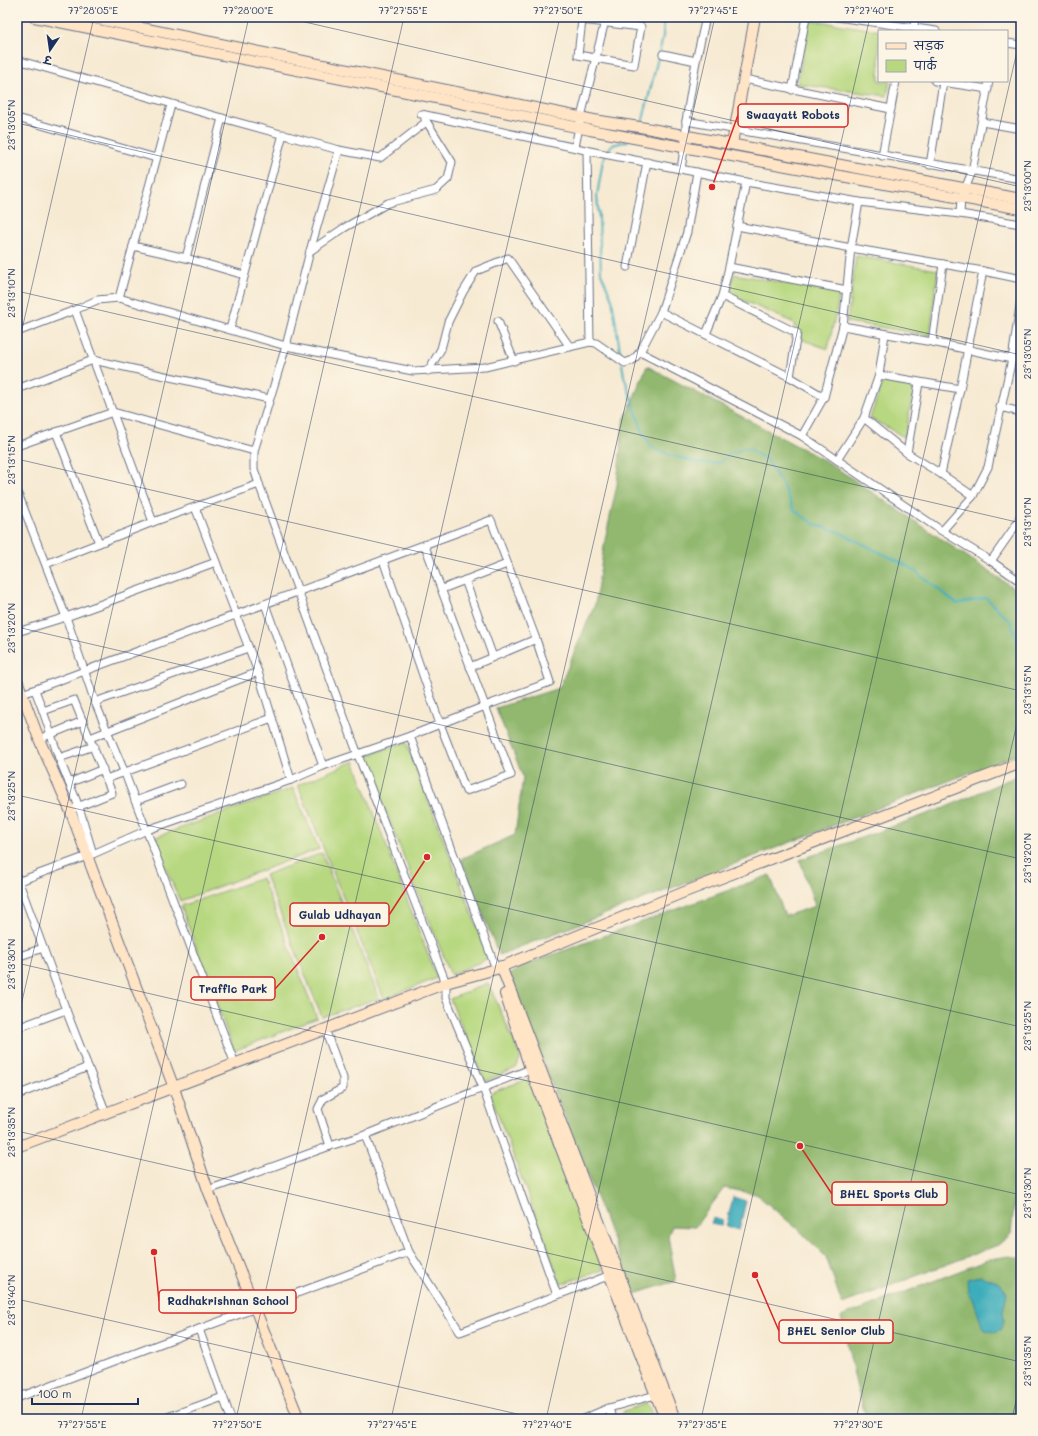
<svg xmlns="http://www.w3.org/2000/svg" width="1038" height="1436" font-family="Mali,'Playpen Sans Deva',sans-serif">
<rect width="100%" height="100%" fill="#fcf5e5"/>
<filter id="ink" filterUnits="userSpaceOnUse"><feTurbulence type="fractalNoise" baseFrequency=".025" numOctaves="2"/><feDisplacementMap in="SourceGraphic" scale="8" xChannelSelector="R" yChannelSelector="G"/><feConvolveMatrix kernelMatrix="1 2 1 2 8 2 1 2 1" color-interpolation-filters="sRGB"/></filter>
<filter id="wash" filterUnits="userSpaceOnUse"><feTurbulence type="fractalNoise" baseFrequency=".012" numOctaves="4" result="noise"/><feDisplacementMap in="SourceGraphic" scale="16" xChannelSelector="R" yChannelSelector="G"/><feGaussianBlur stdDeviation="0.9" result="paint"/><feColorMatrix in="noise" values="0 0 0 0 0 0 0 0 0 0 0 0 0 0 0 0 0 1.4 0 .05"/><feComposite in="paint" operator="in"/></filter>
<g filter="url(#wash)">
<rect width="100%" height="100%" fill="#f7ead3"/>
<g fill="#b7d880" stroke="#69846f">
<path d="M810,20l71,11h-2v50h11l-3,15 -90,-12z"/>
<path d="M856,256l82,14 -8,65 -83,-13z"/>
<path d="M734,274l106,19 -12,56 -25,-9 -11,-18 -61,-27 -1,-3z"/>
<path d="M883,381l31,6 -9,50 1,1 -36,-20z"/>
<path d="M406,742l83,216 -38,17 -87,-218z"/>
<path d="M354,761l83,217 -53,21 -86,-214z"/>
<path d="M293,788l26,61 -139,52 -27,-63z"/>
<path d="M322,853l57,145 -57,19 -57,-142z"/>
<path d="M262,878l55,140 -83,33 -53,-145z"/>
<path d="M488,983l33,74 -5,11 -31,13 -35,-82z"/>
<path d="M525,1080l7,6 71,184 -42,14 -71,-191z"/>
<path d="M645,1404l3,1 7,14h-35l4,-8z"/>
</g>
<g fill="#91b86e" stroke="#567466">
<path d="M647,366l182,97 192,130v160l-522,202 -38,-96 54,-24 8,-58 -27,-69 63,-20 36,-84 10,-64 12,-55 6,-62z"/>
<path d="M1021,774v363l-10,97 -13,11 -156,59 -16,-47 -25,-25 -45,-38 -32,-6 -29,39 -23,-1 -4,10 8,45 -42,13 -125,-319 13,-9 248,-91 15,41 30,-10 -15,-46 144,-52z"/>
<path d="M1009,1256l10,2 2,7v154h-154l-10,-31 -16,-71 149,-58z"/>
</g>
<g fill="#3eadbb" stroke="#2c6e8c">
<path d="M733,1197l13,4 -7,29 -13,-3z"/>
<path d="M713,1218l10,3 -2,5 -10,-2z"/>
<path d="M981,1276l19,7 7,10 -4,18 1,10 -4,9 -6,2 -9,-2 -4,-7 -8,-24 -5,-7 -1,-13z"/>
</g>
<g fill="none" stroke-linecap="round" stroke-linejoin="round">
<g stroke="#3eadbb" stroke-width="2">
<path d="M642,124l21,-87 1,-20"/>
<path d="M607,152l5,-7 16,-4"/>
<path d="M605,156l-2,4 -6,36 2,22 2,55 11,26 9,58"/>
<path d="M622,364l2,12 20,60 9,12 20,8 26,7h20l14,-11 15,-4 19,12 17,28 10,22 20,14 25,8 72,36 46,36 29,-6 25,24 8,24 2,1"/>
</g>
</g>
</g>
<g filter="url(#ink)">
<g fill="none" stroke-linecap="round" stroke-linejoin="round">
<defs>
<g id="street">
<path d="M837,17l99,14"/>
<path d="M582,20l59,7 -7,38 -56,-10z"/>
<path d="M914,27l1,-10"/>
<path d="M1007,43l14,2"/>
<path d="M663,54l33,7"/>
<path d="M17,60l205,58 117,32 41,8 46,-36"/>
<path d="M744,79l147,30"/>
<path d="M935,81l53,8"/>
<path d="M792,90l14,-73"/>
<path d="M421,114l178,39 147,29 113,20 101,12 61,10"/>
<path d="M17,118l139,40"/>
<path d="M686,121l335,58"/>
<path d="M982,122l39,7"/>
<path d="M575,147l6,-30 25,-100"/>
<path d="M339,150l-29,101 -24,95 -32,105v18l5,15 99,271 88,228v15l37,90 74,207"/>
<path d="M587,150l3,192"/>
<path d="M882,156l14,-75"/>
<path d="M930,165l13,-83"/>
<path d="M681,169l5,-32v-16l10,-60 10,-44"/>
<path d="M960,214l1,-16 11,-26 17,-91"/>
<path d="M737,226l114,22 132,23 38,8"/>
<path d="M133,246l53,12 58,17"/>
<path d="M310,251l34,-23 44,-25 48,-13 12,-11 4,-17 -27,-43"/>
<path d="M186,258l36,-140"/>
<path d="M627,267l20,-105"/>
<path d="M729,267l118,23"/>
<path d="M722,296l75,37 -7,44"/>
<path d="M119,298l52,-193"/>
<path d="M75,310l78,212"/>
<path d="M661,312l129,65 34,20"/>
<path d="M498,321l16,40"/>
<path d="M843,326l89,16 80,17"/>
<path d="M230,329l53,-195"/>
<path d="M17,332l58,-22 22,-10 22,-2 167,48 127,25 72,-4 105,-25 6,1 29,20 8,-3 7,-8 21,-40 26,-80 10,-60"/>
<path d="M706,334l16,-38 7,-29 17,-85"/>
<path d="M932,342l11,-78"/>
<path d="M640,352l162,84 140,95 49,30 30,21"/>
<path d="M428,371l13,-22 7,-27 15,-30 13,-21 32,-13 62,89"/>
<path d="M879,375l81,14"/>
<path d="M17,389l76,-29 176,39"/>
<path d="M1000,407l21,5"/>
<path d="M864,418l43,35 34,21 32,22"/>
<path d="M56,432l43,111"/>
<path d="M802,436l22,-39 19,-71 8,-78 8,-46"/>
<path d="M17,446l96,-34 141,39"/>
<path d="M907,453l12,-70"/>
<path d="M837,460l27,-42 15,-43 6,-41"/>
<path d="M941,474l19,-85 23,-118"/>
<path d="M17,491l49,126 29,85 29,69 111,293"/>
<path d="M195,507l63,165 33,108"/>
<path d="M942,531l31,-35 15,-29 24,-108 9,-60"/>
<path d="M383,560l57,164 26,67 45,-16 -86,-229"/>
<path d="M991,561l25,-36 5,-10"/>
<path d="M46,564l107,-42 106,-38"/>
<path d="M465,580l28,77"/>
<path d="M442,589l65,-25"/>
<path d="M265,604l58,162"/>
<path d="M17,632l49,-15 150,-55"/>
<path d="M470,667l66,-28"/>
<path d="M35,690l8,21 16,47 20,49 14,47"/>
<path d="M17,696l474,-176 45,119 14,43 -65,24 -75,30 -87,30 -32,14 -144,50 -54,24 -76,28"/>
<path d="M95,702l153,-54"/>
<path d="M43,711l31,-11 38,93 -42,17"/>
<path d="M410,736l86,233"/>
<path d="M90,738l168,-66"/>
<path d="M39,739l44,-18"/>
<path d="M59,758l35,-12"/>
<path d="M106,779l166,-61"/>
<path d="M69,783l34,-14"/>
<path d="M135,801l46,-17"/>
<path d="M17,877l49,133 40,103"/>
<path d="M17,957l26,-9"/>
<path d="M17,1028l49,-18"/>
<path d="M325,1029l18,49v10l-20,11 -5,10 12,37"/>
<path d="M17,1095l71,-28"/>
<path d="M365,1135l44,117 51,80 153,-58"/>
<path d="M208,1190l122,-44 35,-11 168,-67"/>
<path d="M199,1329l32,90"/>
<path d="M17,1398l182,-69 210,-77"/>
<path d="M609,1408l3,11"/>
<path d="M162,1419l61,-22"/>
<path d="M583,1419l26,-11 50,-14"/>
</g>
<g id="secondary">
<path d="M34,17l412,83 144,30 431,79"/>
<path d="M88,17l506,103 52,8 375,71"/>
<path d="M732,144l23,-127"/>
<path d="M17,680l22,59 31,71 104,278 34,102 91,229"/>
<path d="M501,966l174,453"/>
<path d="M505,994l25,74 135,351"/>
<path d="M17,1147l429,-164 50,-14 186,-76 339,-130"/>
</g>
</defs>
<use href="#street" stroke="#687087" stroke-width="9"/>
<use href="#secondary" stroke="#687087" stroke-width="12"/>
<use href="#street" stroke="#fff" stroke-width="7"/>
<use href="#secondary" stroke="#ffe4c6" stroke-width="10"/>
</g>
</g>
<path fill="none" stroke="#1b2f5e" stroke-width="1" stroke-opacity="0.45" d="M283,17l738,170M1010,17l11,3M17,123l1004,232M17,291l1004,232M17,351l77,-334M17,459l1004,232M17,627l1004,232M17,795l1004,232M17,963l1004,232M17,1023l232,-1006M17,1131l1004,231M17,1299l522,120M81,1419l323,-1402M236,1419l324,-1402M391,1419l324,-1402M546,1419l324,-1402M701,1419l320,-1385M856,1419l165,-713M1012,1419l9,-41"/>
<path fill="none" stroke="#d62828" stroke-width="1.5" d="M712 187L738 115M427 857L389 915M322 937L275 989M800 1146L832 1194M154 1252L159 1301M755 1275L779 1331"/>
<g fill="#d62828" stroke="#fcf5e5" stroke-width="1.5">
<circle cx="712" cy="187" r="4"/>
<circle cx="427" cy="857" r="4"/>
<circle cx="322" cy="937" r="4"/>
<circle cx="800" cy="1146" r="4"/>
<circle cx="154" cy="1252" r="4"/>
<circle cx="755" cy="1275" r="4"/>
</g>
<g fill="#fcf5e5" stroke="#d62828" stroke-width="1.5">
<rect x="738" y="104" width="110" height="23" rx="4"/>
<rect x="290" y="903" width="99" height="23" rx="4"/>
<rect x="191" y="977" width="84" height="23" rx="4"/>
<rect x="832" y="1182" width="115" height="23" rx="4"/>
<rect x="159" y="1290" width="137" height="23" rx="4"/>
<rect x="779" y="1320" width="114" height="23" rx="4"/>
</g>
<g font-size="11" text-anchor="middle" font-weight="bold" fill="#1b2f5e">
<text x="793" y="119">Swaayatt Robots</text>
<text x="340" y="919">Gulab Udhayan</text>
<text x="233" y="993">Traffic Park</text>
<text x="889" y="1198">BHEL Sports Club</text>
<text x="228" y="1305">Radhakrishnan School</text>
<text x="836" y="1335">BHEL Senior Club</text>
</g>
<rect width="1038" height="1436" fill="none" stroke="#fcf5e5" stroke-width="44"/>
<rect x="878" y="30" width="130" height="52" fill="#fcf5e5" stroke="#a2a6af"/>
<rect x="886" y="43" width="20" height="6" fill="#ffe4c6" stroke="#a2a6af"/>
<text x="914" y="50" font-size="12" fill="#1b2f5e">सड़क</text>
<rect x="886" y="60" width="20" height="12" fill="#b7d880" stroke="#a2a6af"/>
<text x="914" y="70" font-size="12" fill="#1b2f5e">पार्क</text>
<g transform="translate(50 50) rotate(193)" stroke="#fcf5e5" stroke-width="3" paint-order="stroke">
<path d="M0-3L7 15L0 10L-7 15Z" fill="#1b2f5e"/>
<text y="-6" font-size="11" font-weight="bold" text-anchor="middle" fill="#1b2f5e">उ</text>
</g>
<path d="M32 1398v6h106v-6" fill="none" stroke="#1b2f5e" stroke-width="2"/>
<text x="38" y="1398" font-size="12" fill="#1b2f5e" stroke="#fcf5e5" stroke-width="3" paint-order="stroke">100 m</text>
<rect x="22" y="22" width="994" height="1392" fill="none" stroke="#1b2f5e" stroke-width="1.5"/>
<g font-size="10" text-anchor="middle" fill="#1b2f5e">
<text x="93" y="14">77°28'05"E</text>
<text x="248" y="14">77°28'00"E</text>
<text x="403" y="14">77°27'55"E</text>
<text x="558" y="14">77°27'50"E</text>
<text x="713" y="14">77°27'45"E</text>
<text x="869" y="14">77°27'40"E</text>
<text transform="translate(11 125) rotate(-90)" y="4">23°13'05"N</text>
<text transform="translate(1027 186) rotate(-90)" y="4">23°13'00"N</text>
<text transform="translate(11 293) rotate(-90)" y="4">23°13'10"N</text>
<text transform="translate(1027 354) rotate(-90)" y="4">23°13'05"N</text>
<text transform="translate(11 460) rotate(-90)" y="4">23°13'15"N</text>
<text transform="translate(1027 522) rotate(-90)" y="4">23°13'10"N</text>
<text transform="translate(11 628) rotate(-90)" y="4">23°13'20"N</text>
<text transform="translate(1027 690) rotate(-90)" y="4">23°13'15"N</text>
<text transform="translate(11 796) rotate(-90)" y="4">23°13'25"N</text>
<text transform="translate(1027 858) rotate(-90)" y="4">23°13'20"N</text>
<text transform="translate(11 964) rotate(-90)" y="4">23°13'30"N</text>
<text transform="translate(1027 1026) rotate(-90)" y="4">23°13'25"N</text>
<text transform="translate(11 1132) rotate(-90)" y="4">23°13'35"N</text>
<text transform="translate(1027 1193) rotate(-90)" y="4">23°13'30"N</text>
<text transform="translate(11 1300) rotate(-90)" y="4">23°13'40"N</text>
<text transform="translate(1027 1361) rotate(-90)" y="4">23°13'35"N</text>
<text x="82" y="1428">77°27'55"E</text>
<text x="237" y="1428">77°27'50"E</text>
<text x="392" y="1428">77°27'45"E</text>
<text x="547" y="1428">77°27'40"E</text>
<text x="702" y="1428">77°27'35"E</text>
<text x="858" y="1428">77°27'30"E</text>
</g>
</svg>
